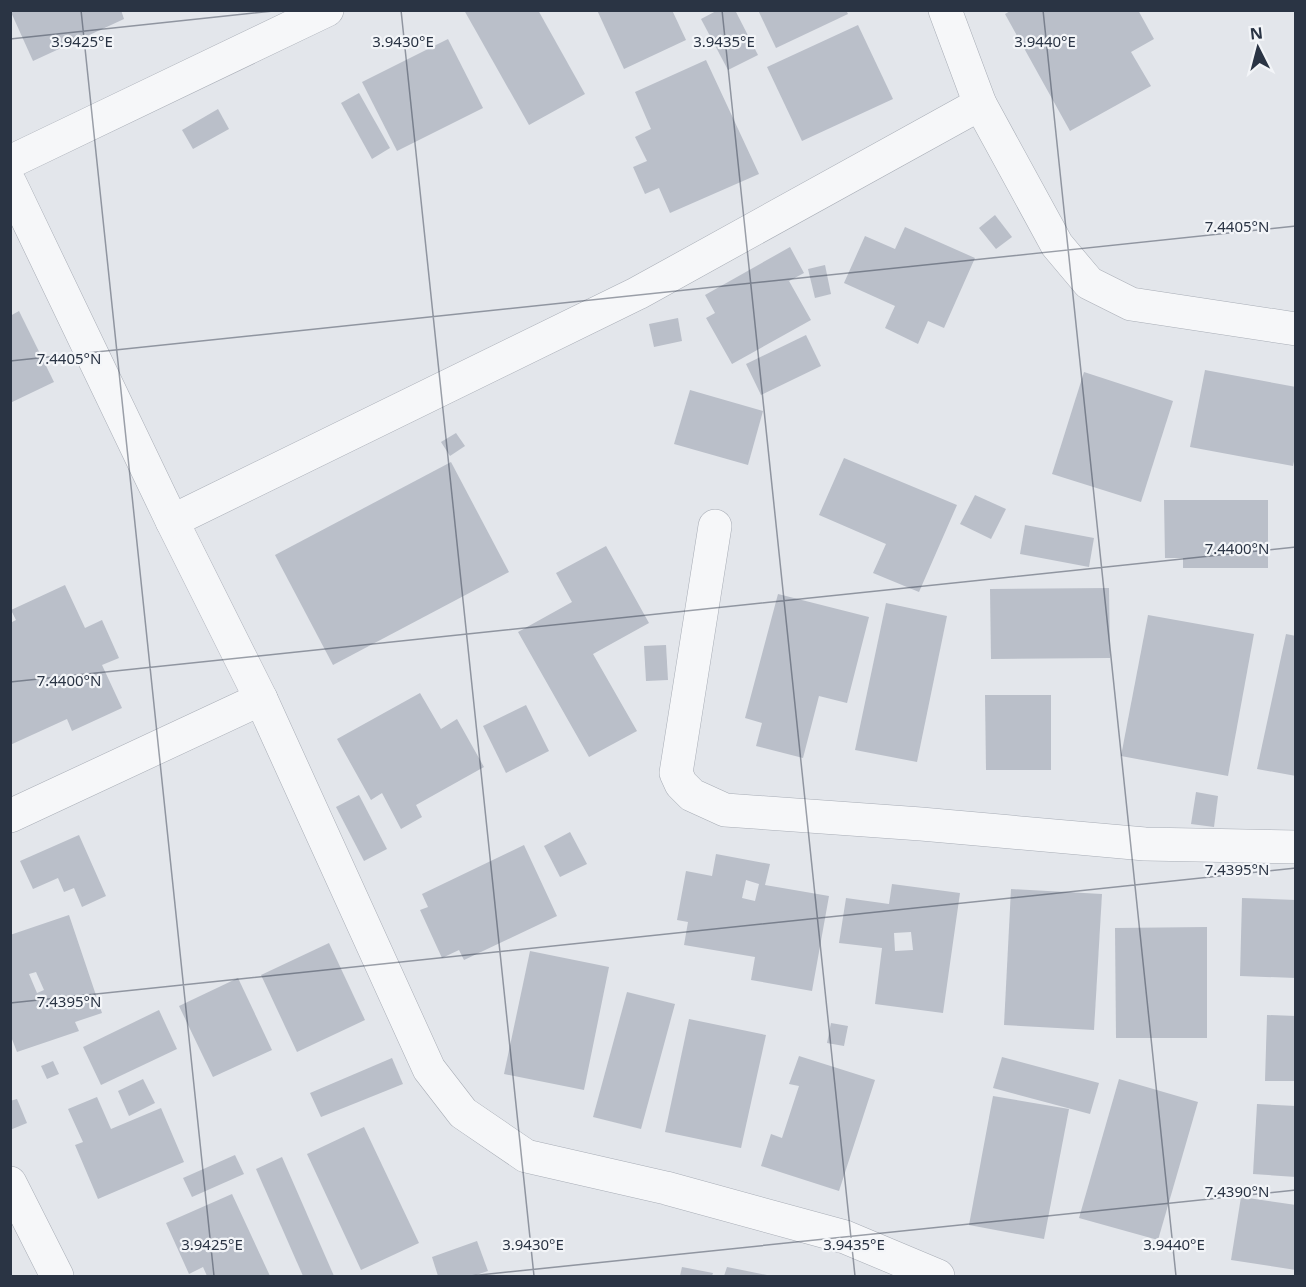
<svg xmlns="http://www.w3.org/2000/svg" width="1306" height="1287" font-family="'Noto Sans',sans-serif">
<rect width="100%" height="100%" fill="#e3e6eb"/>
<g fill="#babfc9" fill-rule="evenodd">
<path d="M10,10h111l3,9 -91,42z"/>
<path d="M464,10h74l47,84 -56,31z"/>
<path d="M597,10h75l14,30 -62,29z"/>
<path d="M718,10h17l23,45 -30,15 -27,-51z"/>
<path d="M758,10h88l2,4 -72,34z"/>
<path d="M1012,10h126l16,29 -23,13 20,34 -81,45 -65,-117z"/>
<path d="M858,25l35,74 -91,42 -35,-74z"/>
<path d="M448,39l35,69 -86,43 -35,-69z"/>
<path d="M706,60l53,114 -89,39 -11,-25 -14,6 -12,-27 14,-6 -12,-24 16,-8 -16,-37z"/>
<path d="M359,93l31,55 -18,11 -31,-56z"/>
<path d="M218,109l11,20 -36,20 -11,-19z"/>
<path d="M995,215l17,22 -16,12 -17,-21z"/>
<path d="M905,227l70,31 -31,70 -16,-7 -10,23 -33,-16 10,-22 -51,-23 21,-47 30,13z"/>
<path d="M790,247l14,26 -15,8 22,39 -79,44 -26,-46 9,-5 -10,-18z"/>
<path d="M825,265l6,29 -16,4 -7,-29z"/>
<path d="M19,311l35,71 -44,21v-87z"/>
<path d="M678,318l4,23 -28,6 -5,-23z"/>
<path d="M806,335l15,31 -60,29 -15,-31z"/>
<path d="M1205,370l91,17v65l-3,14 -103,-19z"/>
<path d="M1084,372l89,29 -32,101 -89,-28z"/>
<path d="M690,390l73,21 -15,54 -74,-21z"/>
<path d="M456,433l9,13 -15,10 -9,-14z"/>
<path d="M844,458l113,47 -38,87 -46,-19 13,-29 -67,-29z"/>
<path d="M451,462l58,110 -176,93 -58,-110z"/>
<path d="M975,495l31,14 -15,30 -31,-15z"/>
<path d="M1164,500h104v68h-85v-10h-18z"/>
<path d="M1025,525l69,13 -5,29 -69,-13z"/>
<path d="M606,546l43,77 -56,31 44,77 -48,26 -71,-125 54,-30 -16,-29z"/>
<path d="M65,585l20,43 17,-8 17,38 -17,7 20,43 -50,23 -5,-12 -57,26v-122l6,-3 -5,-10z"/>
<path d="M1109,588l1,70 -119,1 -1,-70z"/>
<path d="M778,594l91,23 -22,86 -28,-7 -16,62 -47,-12 6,-23 -17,-5z"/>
<path d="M886,603l61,13 -30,146 -62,-12z"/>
<path d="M1148,615l106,19 -26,142 -107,-20z"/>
<path d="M1286,634l10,2v140l-39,-7z"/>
<path d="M666,645l2,35 -22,1 -2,-35z"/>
<path d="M420,693l21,36 16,-10 27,48 -68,38 6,12 -21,12 -19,-36 -11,7 -34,-61z"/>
<path d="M985,695h66v75h-65z"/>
<path d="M526,705l23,46 -43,22 -23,-47z"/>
<path d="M1196,792l22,4 -4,31 -23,-3z"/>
<path d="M359,795l28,54 -23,12 -28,-54z"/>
<path d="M570,832l17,32 -27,13 -16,-31z"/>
<path d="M79,835l27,61 -24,11 -8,-19 -10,4 -6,-14 -25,11 -13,-28z"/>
<path d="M524,845l33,71 -93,44 -5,-10 -17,8 -22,-48 8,-3 -6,-13z"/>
<path d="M716,854l54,10 -5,21 64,11 -17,95 -61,-11 4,-23 -71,-12 4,-23 -11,-2 9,-49 26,5zM746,880l13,4 -4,17 -13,-3z"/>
<path d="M892,884l68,9 -17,120 -68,-9 7,-56 -43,-5 7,-45 43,6zM911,932l2,18 -18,1 -1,-18z"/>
<path d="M1011,889l91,5 -8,136 -90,-5z"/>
<path d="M1242,898l54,2v78l-56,-2z"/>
<path d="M69,915l33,98 -27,9 4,9 -62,21 -7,-18v-99zM36,972l8,18 -7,3 -8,-19z"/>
<path d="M1207,927v111h-91l-1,-110z"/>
<path d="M329,943l36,77 -68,32 -36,-77z"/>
<path d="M530,951l79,16 -25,123 -80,-16z"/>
<path d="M238,978l34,72 -59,27 -34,-71z"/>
<path d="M627,992l48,12 -34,125 -48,-12z"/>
<path d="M159,1010l18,39 -76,36 -18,-38z"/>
<path d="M1267,1015l29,1v65h-31z"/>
<path d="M689,1019l77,16 -25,113 -76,-16z"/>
<path d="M831,1023l17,3 -4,20 -17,-3z"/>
<path d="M799,1056l76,24 -36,111 -78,-25 10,-32 11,4 17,-52 -10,-2z"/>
<path d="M1002,1057l97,26 -9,31 -97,-26z"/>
<path d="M392,1058l11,26 -82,33 -11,-24z"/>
<path d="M53,1061l6,13 -12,5 -6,-13z"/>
<path d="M143,1079l12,24 -26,13 -11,-25z"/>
<path d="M1119,1079l79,23 -40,138 -79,-22z"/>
<path d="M993,1096l76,13 -25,130 -75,-14z"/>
<path d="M97,1097l14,32 50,-21 23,54 -86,37 -23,-54 8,-3 -15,-33z"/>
<path d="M17,1099l10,24 -17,7v-29z"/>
<path d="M1257,1104l39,2v71l-43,-3z"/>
<path d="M364,1127l55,116 -58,27 -54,-116z"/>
<path d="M235,1155l9,19 -52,23 -9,-19z"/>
<path d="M282,1157l52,119h-31l-47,-107z"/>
<path d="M232,1194l38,82h-63l-4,-9 -14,7 -23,-51z"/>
<path d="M1241,1197l55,8v65l-65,-10z"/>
<path d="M477,1241l11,30 -15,5h-35l-6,-19z"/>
<path d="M682,1267l31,6 -1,3h-32z"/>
<path d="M727,1267l40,8v1h-43z"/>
</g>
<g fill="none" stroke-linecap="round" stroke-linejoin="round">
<defs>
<g id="street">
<path d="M945,10l35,94 77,141 32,38 42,21 165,25"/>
<path d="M10,162l317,-152"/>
<path d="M10,183l162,338 89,178 168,370 34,44 63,43 140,32 179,49 93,39"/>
<path d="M172,521l466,-228 342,-189"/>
<path d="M715,526l-39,247 5,11 11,11 33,15 196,14 224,20 151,3"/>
<path d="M10,816l251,-117"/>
<path d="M10,1183l47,93"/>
</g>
</defs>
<use href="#street" stroke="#a8adb6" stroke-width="34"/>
<use href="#street" stroke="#f6f7f9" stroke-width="33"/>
</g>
<path fill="none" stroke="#2a3444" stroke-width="1.5" stroke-opacity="0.45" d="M81,10l133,1266M401,10l133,1266M722,10l133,1266M1043,10l133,1266M10,39l273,-29M10,361l1286,-135M10,682l1286,-135M10,1003l1286,-135M470,1276l826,-86"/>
<g font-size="15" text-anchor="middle" fill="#2a3444" stroke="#f3f5f8" stroke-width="4.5" stroke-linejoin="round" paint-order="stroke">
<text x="82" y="47">3.9425°E</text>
<text x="403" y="47">3.9430°E</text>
<text x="724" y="47">3.9435°E</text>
<text x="1045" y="47">3.9440°E</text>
<text x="1237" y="232">7.4405°N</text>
<text x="69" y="364">7.4405°N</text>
<text x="1237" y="554">7.4400°N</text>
<text x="69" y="686">7.4400°N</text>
<text x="1237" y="875">7.4395°N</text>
<text x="69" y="1007">7.4395°N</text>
<text x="1237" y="1197">7.4390°N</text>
<text x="212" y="1250">3.9425°E</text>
<text x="533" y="1250">3.9430°E</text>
<text x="854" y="1250">3.9435°E</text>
<text x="1174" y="1250">3.9440°E</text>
</g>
<rect width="1306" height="1287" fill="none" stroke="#2a3444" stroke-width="24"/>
<g transform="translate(1258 48) rotate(354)" stroke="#f3f5f8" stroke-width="4.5" paint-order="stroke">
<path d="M0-4.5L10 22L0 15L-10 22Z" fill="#2a3444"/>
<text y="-9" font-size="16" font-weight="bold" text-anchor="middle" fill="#2a3444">N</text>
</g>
</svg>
